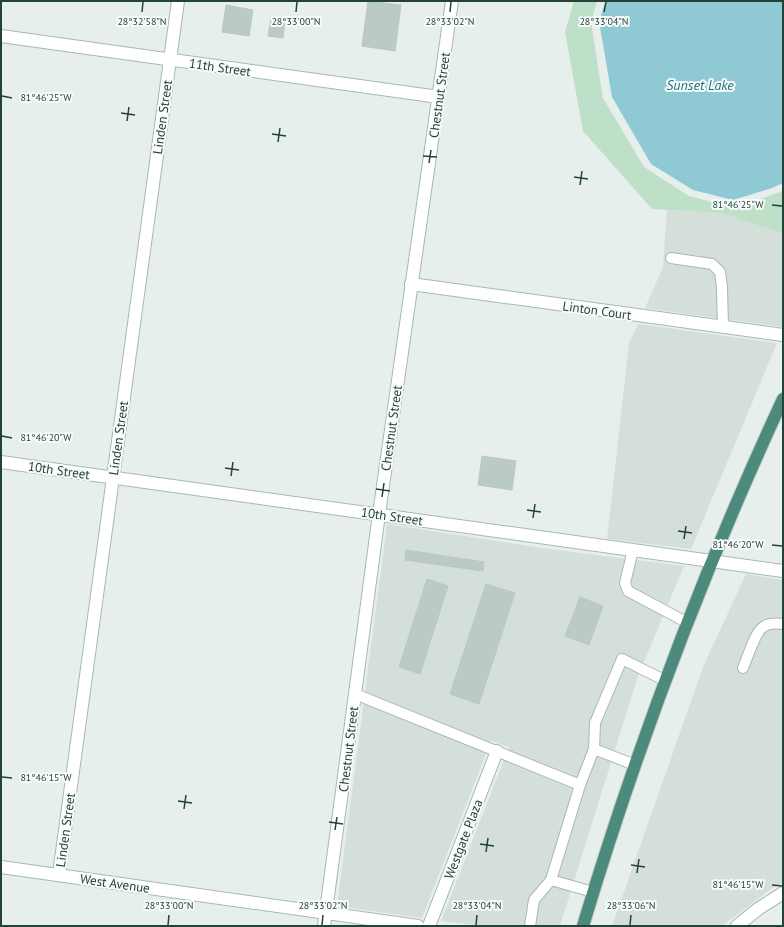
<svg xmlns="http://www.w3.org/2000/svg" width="784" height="927" font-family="'PT Sans',sans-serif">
<rect width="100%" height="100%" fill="#e6efeb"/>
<g fill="#d4dfda">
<path d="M667,210l56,3 60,21v93l-138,-19 18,-41z"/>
<path d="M638,324l139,19 -86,206 -84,-10 22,-196z"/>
<path d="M387,524l162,25 135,17 -46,110 -78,250h-78l-41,-5 68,-174 -18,-6 -69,177 -85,-12z"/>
<path d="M746,574l37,6v303l-12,6 -49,37h-110l91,-259z"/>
</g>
<path fill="#bfe0c8" d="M574,1h23l-6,21 12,76 41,69 45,29 42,11h5l47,-16v43l-61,-21 -70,-4 -69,-78 -18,-99z"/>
<path fill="#8ec9d4" d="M606,1h177v182l-11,5 -39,12 -40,-10 -42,-26 -39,-67 -13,-76z"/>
<g fill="#bbcac4" stroke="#b8c9c2">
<path d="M368,1l33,4 -6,46 -33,-5z"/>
<path d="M226,5l27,5 -4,26 -27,-4z"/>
<path d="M271,18l14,1 -2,19 -15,-2z"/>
<path d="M482,456l34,5 -4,29 -34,-5z"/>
<path d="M406,550l78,12 -1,9 -78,-11z"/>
<path d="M427,579l21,7 -28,88 -21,-7z"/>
<path d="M486,584l29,9 -36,111 -29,-10z"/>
<path d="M580,597l23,9 -14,39 -24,-9z"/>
</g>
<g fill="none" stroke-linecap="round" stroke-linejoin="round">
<defs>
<g id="service">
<path d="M671,258l41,6 8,8 2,15 1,40"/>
<path d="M633,550l-8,33 3,8 60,32"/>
<path d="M743,668c4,-9 12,-35 19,-40 5,-5 14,-5 21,-4"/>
<path d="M355,694l225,91 -29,95 -17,20 -4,26"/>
<path d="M594,749l1,-26 27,-64 44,22"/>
<path d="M580,785l14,-36 41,16"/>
<path d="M551,880l42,12"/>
</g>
<g id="minor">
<path d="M1,36l438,61"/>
<path d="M411,284l372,51"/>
<path d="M1,462l782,109"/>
<path d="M1,867l417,59"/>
<path d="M59,874l119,-873"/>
<path d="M324,926l55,-412 73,-513"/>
<path d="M429,926l68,-175"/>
<path d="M737,926l21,-17 25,-16"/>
</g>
<path id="trunk" d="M583,926c54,-180 121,-357 200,-527"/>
</defs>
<use href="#service" stroke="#a8b8b2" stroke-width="12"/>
<use href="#minor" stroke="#a8b8b2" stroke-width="14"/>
<use href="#trunk" stroke="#c2cac8" stroke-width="14"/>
<use href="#service" stroke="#fff" stroke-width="10"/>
<use href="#minor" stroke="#fff" stroke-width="12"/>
<use href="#trunk" stroke="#4c8a7c" stroke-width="12"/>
</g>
<path fill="none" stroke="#24423a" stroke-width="1.5" d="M142,12l1,-10M296,12l1,-10M450,12l1,-10M604,12l2,-10M2,96l10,2M121,113l14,2M127,121l2,-14M272,134l14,2M278,142l2,-14M423,156l14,1M429,163l2,-13M574,177l14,2M580,185l2,-14M772,205l10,1M2,436l10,2M225,468l14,2M231,476l2,-14M376,489l14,2M382,497l2,-14M527,510l14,2M533,518l2,-14M678,531l14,2M684,539l2,-13M772,545l10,1M2,777l10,1M178,801l14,2M184,809l2,-14M329,822l14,2M335,830l2,-13M480,844l14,2M486,852l2,-14M631,865l14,2M637,873l2,-14M772,885l10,1M168,925l1,-10M322,925l1,-10M476,925l1,-10M630,925l1,-10"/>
<g text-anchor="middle" stroke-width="4" stroke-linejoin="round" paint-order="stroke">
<g font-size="13" fill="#24423a" stroke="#f7fbf9">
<text transform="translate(220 67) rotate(8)" y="5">11th Street</text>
<text transform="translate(439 95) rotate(-82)" y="5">Chestnut Street</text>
<text transform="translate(162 117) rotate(-82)" y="5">Linden Street</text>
<text transform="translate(597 310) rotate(8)" y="5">Linton Court</text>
<text transform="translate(391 428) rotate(-82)" y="5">Chestnut Street</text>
<text transform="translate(118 438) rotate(-82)" y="5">Linden Street</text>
<text transform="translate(59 470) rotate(8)" y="5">10th Street</text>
<text transform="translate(392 516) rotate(8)" y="5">10th Street</text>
<text transform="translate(348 749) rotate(-83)" y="5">Chestnut Street</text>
<text transform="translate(65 830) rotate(-82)" y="5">Linden Street</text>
<text transform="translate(463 839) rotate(-69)" y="5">Westgate Plaza</text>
<text transform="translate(115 883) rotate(8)" y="5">West Avenue</text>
</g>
<g font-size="14" font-style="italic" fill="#1c6f80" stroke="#f7fbf9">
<text x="700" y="90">Sunset Lake</text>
</g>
</g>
<g font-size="10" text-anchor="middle" fill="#24423a" stroke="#f7fbf9" stroke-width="4" stroke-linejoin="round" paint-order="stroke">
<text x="142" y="25">28°32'58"N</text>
<text x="296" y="25">28°33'00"N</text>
<text x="450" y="25">28°33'02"N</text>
<text x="604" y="25">28°33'04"N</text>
<text x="46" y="101">81°46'25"W</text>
<text x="738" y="208">81°46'25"W</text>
<text x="46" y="441">81°46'20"W</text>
<text x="738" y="548">81°46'20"W</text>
<text x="46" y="781">81°46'15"W</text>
<text x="738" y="888">81°46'15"W</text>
<text x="169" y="909">28°33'00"N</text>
<text x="323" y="909">28°33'02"N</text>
<text x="477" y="909">28°33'04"N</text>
<text x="631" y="909">28°33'06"N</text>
</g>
<rect width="784" height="927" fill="none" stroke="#24423a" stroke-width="4"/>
</svg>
